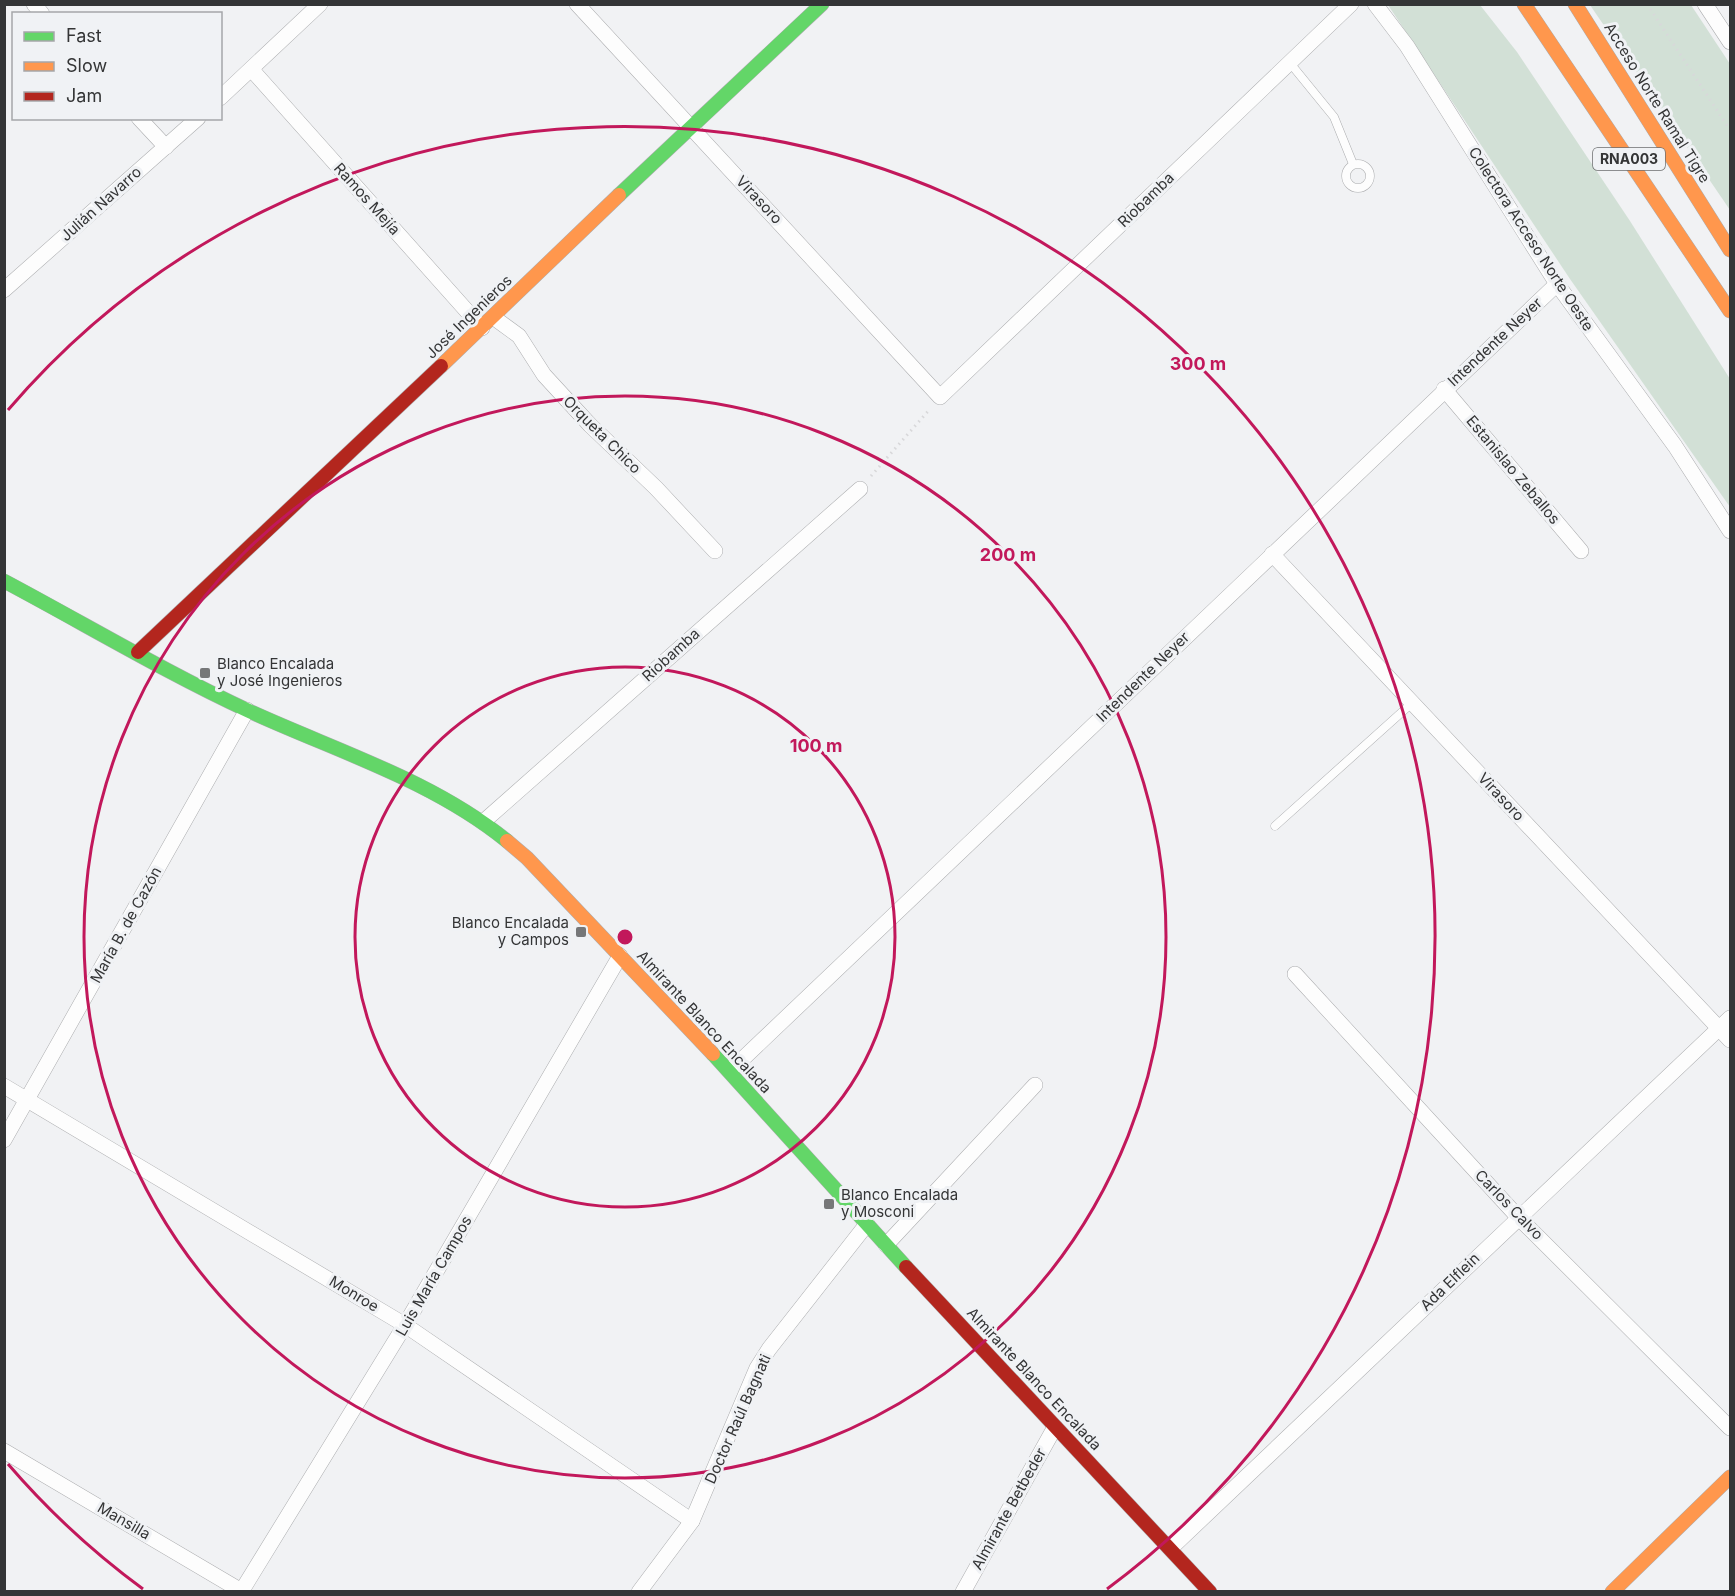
<svg xmlns="http://www.w3.org/2000/svg" width="1735" height="1596" font-family="Inter,sans-serif">
<rect width="100%" height="100%" fill="#f1f2f4"/>
<g fill="#d2e0d6">
<path d="M1388,5h92l37,47 113,169 100,158v128l-160,-228z"/>
<path d="M1590,5h101l39,59v146z"/>
</g>
<g fill="none" stroke-linecap="round" stroke-linejoin="round">
<defs>
<g id="lane">
<path d="M1290,63l44,54 19,47"/>
<circle cx="1358" cy="176" r="12"/>
<path d="M1275,826l137,-123"/>
</g>
<g id="street">
<path d="M34,4l8,10"/>
<path d="M577,4l363,393 411,-393"/>
<path d="M1375,4l32,42 150,238 118,162 55,85"/>
<path d="M1705,4l25,38"/>
<path d="M252,70l230,258"/>
<path d="M220,98l100,-94"/>
<path d="M139,118l27,29"/>
<path d="M4,290l194,-172"/>
<path d="M493,317l26,19 25,39 46,50 66,63 59,63"/>
<path d="M1444,389l137,162"/>
<path d="M1272,554l458,486"/>
<path d="M483,822l377,-333"/>
<path d="M1295,974l223,243 212,211"/>
<path d="M730,1071l827,-787"/>
<path d="M4,1086l401,239 287,196"/>
<path d="M4,1140l243,-430"/>
<path d="M886,1245l149,-160"/>
<path d="M4,1451l239,141"/>
<path d="M1171,1548l559,-530"/>
<path d="M241,1592l164,-267 215,-369"/>
<path d="M639,1592l53,-71 65,-153 12,-19 98,-125"/>
<path d="M963,1592l92,-165"/>
</g>
<g id="fast">
<path d="M619,195l203,-191"/>
<path d="M4,581c81,43 161,91 245,130 87,40 183,69 258,130"/>
<path d="M713,1054l193,213"/>
</g>
<g id="slow">
<path d="M1524,4l206,307"/>
<path d="M1575,4l155,246"/>
<path d="M441,366l178,-171"/>
<path d="M507,841l20,17 186,196"/>
<path d="M1612,1592l118,-115"/>
</g>
<g id="jam">
<path d="M138,652l303,-286"/>
<path d="M906,1267l304,325"/>
</g>
</defs>
<use href="#lane" stroke="#acadaf" stroke-width="9"/>
<use href="#street" stroke="#acadaf" stroke-width="16"/>
<use href="#fast" stroke="#acadaf" stroke-width="15"/>
<use href="#slow" stroke="#acadaf" stroke-width="15"/>
<use href="#jam" stroke="#acadaf" stroke-width="15"/>
<g stroke="#d8d8da" stroke-width="3" stroke-dasharray="1.5 4.5" stroke-linecap="butt">
<path d="M1647,4l83,126"/>
<path d="M871,476l59,-67"/>
</g>
<use href="#lane" stroke="#fdfdfd" stroke-width="8"/>
<use href="#street" stroke="#fdfdfd" stroke-width="15"/>
<use href="#fast" stroke="#63d668" stroke-width="14"/>
<use href="#slow" stroke="#ff974d" stroke-width="14"/>
<use href="#jam" stroke="#b3261e" stroke-width="14"/>
</g>
<g fill="none" stroke="#c2185b" stroke-width="3">
<circle cx="625" cy="937" r="270"/>
<circle cx="625" cy="937" r="541"/>
<path d="M143 1589A811 811 0 0 1 8 1464M8 410A811 811 0 1 1 1107 1589"/>
</g>
<g fill="#767778" stroke="#f0f2f5" stroke-width="2">
<rect x="199" y="667" width="12" height="12" rx="3"/>
<rect x="575" y="926" width="12" height="12" rx="3"/>
<rect x="823" y="1198" width="12" height="12" rx="3"/>
</g>
<g text-anchor="middle" stroke-width="6" stroke-linejoin="round" paint-order="stroke">
<rect fill="#f0f2f5" stroke="#6c6e6f" stroke-width="1.5" x="1593" y="148" width="72" height="22" rx="4.5"/>
<g font-size="14" font-weight="bold" fill="#343536">
<text x="1629" y="164">RNA003</text>
</g>
<g font-size="15" fill="#343536" stroke="#f0f2f5">
<text transform="translate(1657 103) rotate(58)" y="5">Acceso Norte Ramal Tigre</text>
<text transform="translate(367 199) rotate(48)" y="5">Ramos Mejía</text>
<text transform="translate(759 200) rotate(47)" y="5">Virasoro</text>
<text transform="translate(1146 200) rotate(-44)" y="5">Riobamba</text>
<text transform="translate(101 204) rotate(-42)" y="5">Julián Navarro</text>
<text transform="translate(1531 239) rotate(57)" y="5">Colectora Acceso Norte Oeste</text>
<text transform="translate(469 317) rotate(-44)" y="5">José Ingenieros</text>
<text transform="translate(1495 342) rotate(-43)" y="5">Intendente Neyer</text>
<text transform="translate(602 435) rotate(45)" y="5">Orqueta Chico</text>
<text transform="translate(1513 470) rotate(50)" y="5">Estanislao Zeballos</text>
<text transform="translate(671 655) rotate(-42)" y="5">Riobamba</text>
<text transform="translate(1143 677) rotate(-44)" y="5">Intendente Neyer</text>
<text transform="translate(1501 797) rotate(47)" y="5">Virasoro</text>
<text transform="translate(126 925) rotate(-61)" y="5">María B. de Cazón</text>
<text transform="translate(704 1022) rotate(47)" y="5">Almirante Blanco Encalada</text>
<text transform="translate(1509 1205) rotate(46)" y="5">Carlos Calvo</text>
<text transform="translate(434 1276) rotate(-60)" y="5">Luis María Campos</text>
<text transform="translate(1450 1282) rotate(-44)" y="5">Ada Elflein</text>
<text transform="translate(354 1294) rotate(31)" y="5">Monroe</text>
<text transform="translate(1034 1379) rotate(47)" y="5">Almirante Blanco Encalada</text>
<text transform="translate(738 1419) rotate(-66)" y="5">Doctor Raúl Bagnati</text>
<text transform="translate(1009 1509) rotate(-61)" y="5">Almirante Betbeder</text>
<text transform="translate(124 1521) rotate(30)" y="5">Mansilla</text>
</g>
<g font-size="15" fill="#343536" stroke="#f0f2f5" text-anchor="start">
<text x="217" y="669">Blanco Encalada<tspan x="217" dy="17">y José Ingenieros</tspan></text>
<text x="569" y="928" text-anchor="end">Blanco Encalada<tspan x="569" dy="17">y Campos</tspan></text>
<text x="841" y="1200">Blanco Encalada<tspan x="841" dy="17">y Mosconi</tspan></text>
</g>
</g>
<circle cx="625" cy="937" r="9" fill="#c2185b" stroke="#f0f2f5" stroke-width="3"/>
<g font-size="18" text-anchor="middle" font-weight="bold" fill="#c2185b" stroke="#f0f2f5" stroke-width="6" stroke-linejoin="round" paint-order="stroke">
<text x="1198" y="370">300 m</text>
<text x="1008" y="561">200 m</text>
<text x="816" y="752">100 m</text>
</g>
<rect width="1735" height="1596" fill="none" stroke="#343536" stroke-width="12"/>
<rect x="12" y="12" width="210" height="108" fill="#f0f2f5" stroke="#a5a6a9" stroke-width="1.5"/>
<rect x="24" y="32" width="30" height="9" fill="#63d668" stroke="#a5a6a9" stroke-width="1.5"/>
<text x="66" y="42" font-size="18" fill="#343536">Fast</text>
<rect x="24" y="62" width="30" height="9" fill="#ff974d" stroke="#a5a6a9" stroke-width="1.5"/>
<text x="66" y="72" font-size="18" fill="#343536">Slow</text>
<rect x="24" y="92" width="30" height="9" fill="#b3261e" stroke="#a5a6a9" stroke-width="1.5"/>
<text x="66" y="102" font-size="18" fill="#343536">Jam</text>
</svg>
